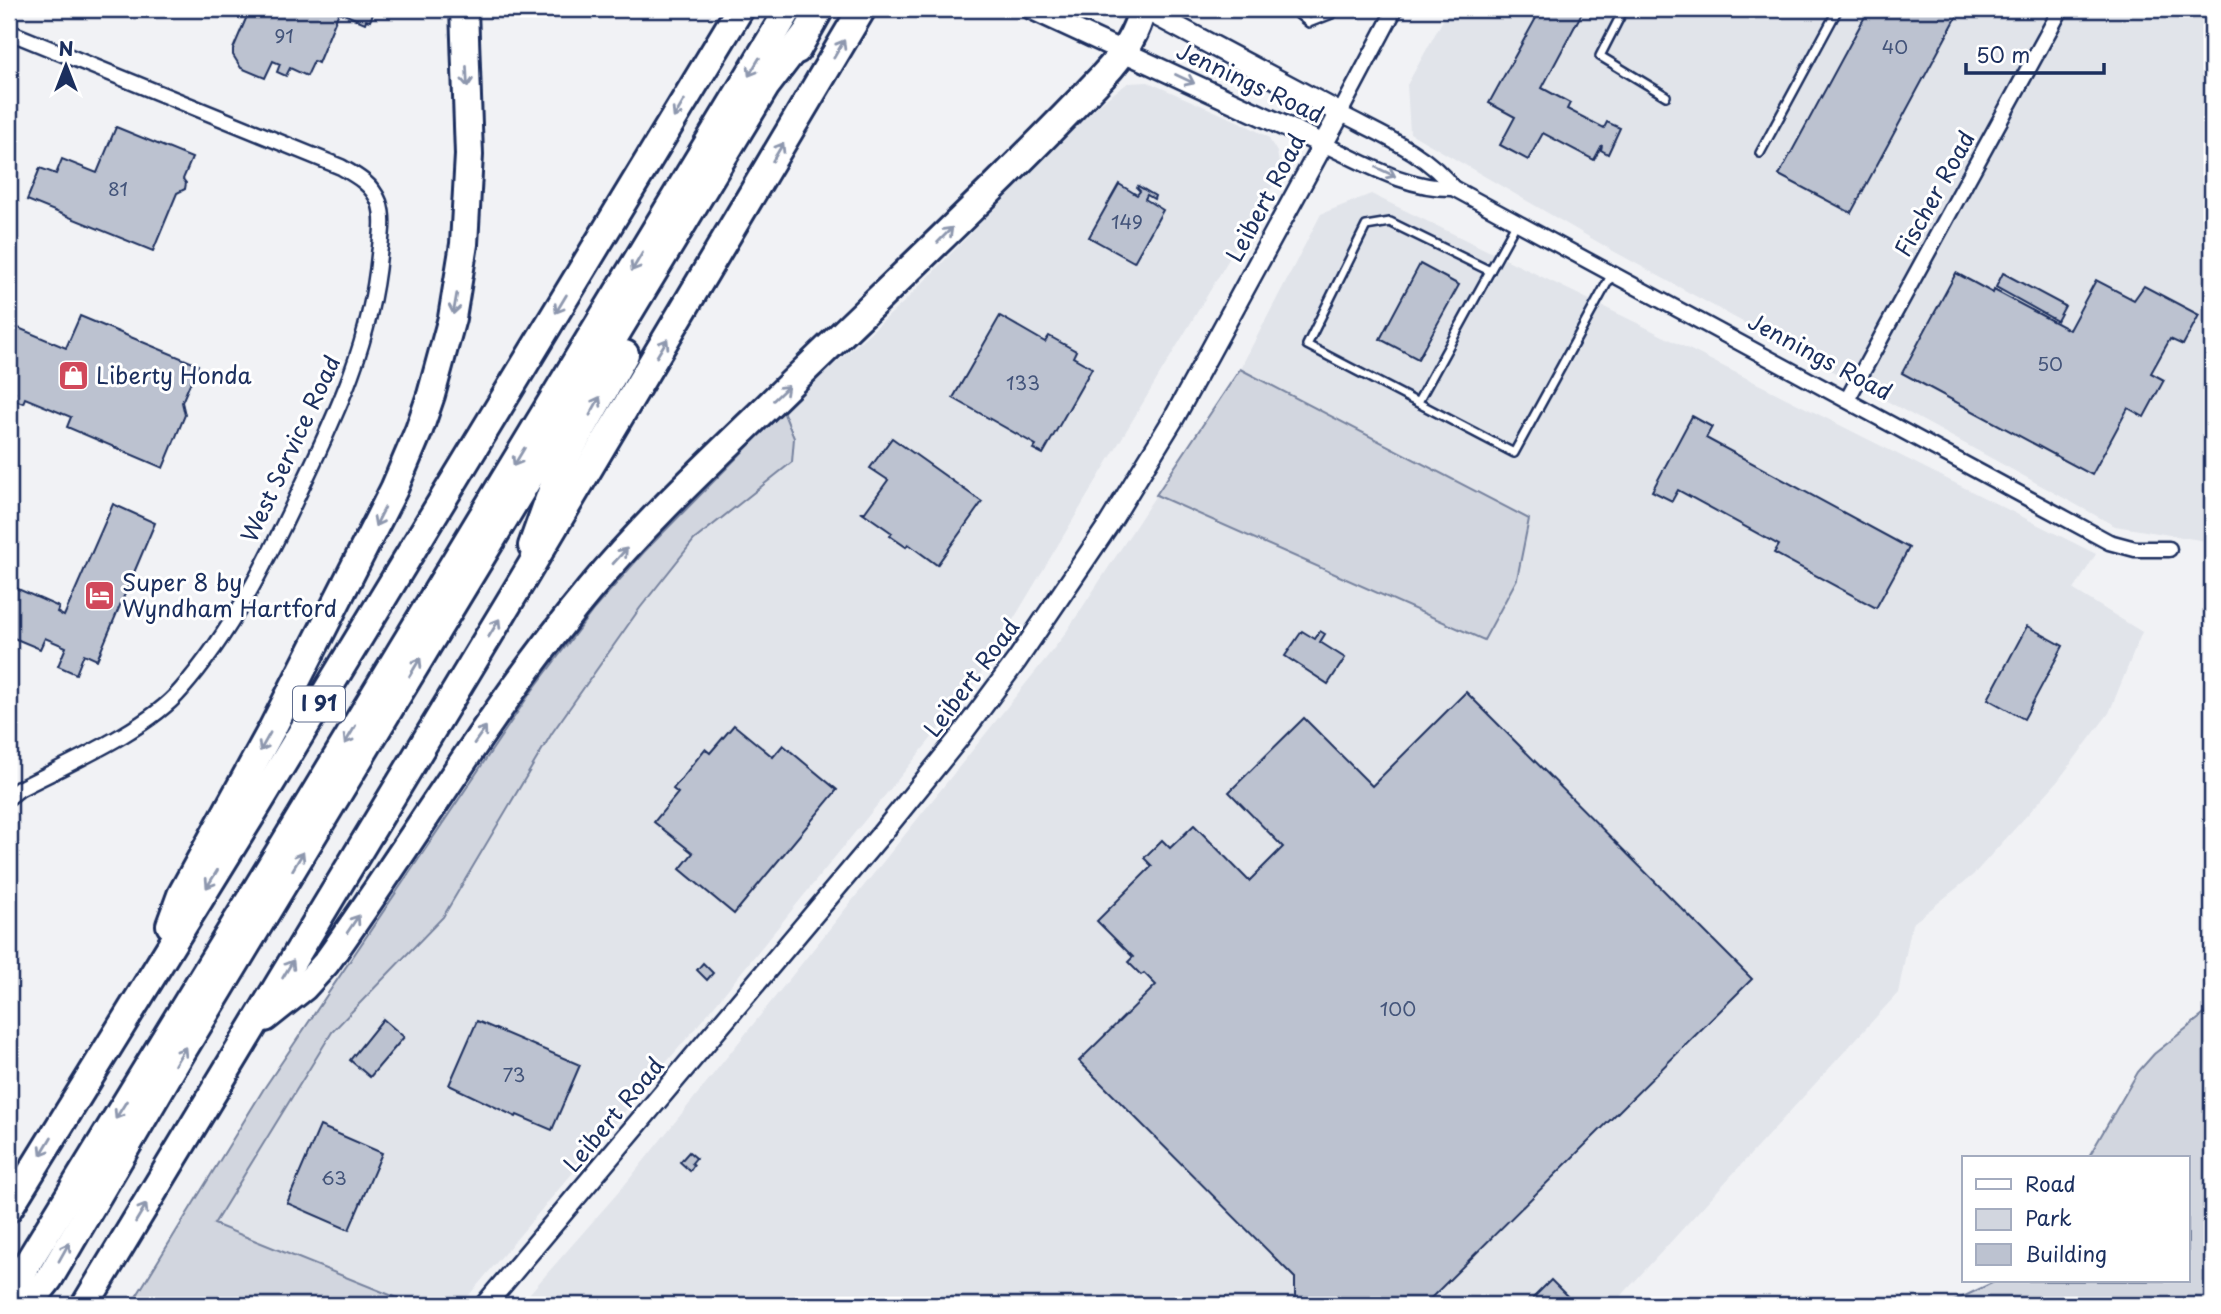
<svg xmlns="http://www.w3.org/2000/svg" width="2221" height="1314" font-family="'Playpen Sans',sans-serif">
<rect width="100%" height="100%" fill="#f1f2f5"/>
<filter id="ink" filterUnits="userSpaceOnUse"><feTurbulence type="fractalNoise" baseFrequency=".0143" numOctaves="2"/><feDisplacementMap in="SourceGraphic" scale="14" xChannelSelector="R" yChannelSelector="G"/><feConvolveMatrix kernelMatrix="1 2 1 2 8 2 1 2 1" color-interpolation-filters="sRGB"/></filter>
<g filter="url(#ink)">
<g fill="#e1e4ea">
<path d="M1449,9h763v533l-97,-16 -500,-274 -205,-119 -3,-48z"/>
<path d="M1148,82l96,42 24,13 9,15 3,16 -5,14 -302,505 -263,324 -241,284 -12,10h-42l-201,-81 118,-192 111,-115 109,-184 88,-125 54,-68 98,-78 2,-24 -11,-27 121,-109 132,-136 67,-65 25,-18z"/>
<path d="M1371,194l264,128 461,232 -22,36 68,42 -33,81 -52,69 -84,93 -61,49 -14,69 -285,312h-1081l-9,-4 100,-114 440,-550 95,-145 371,27 -289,-150 81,-155z"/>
</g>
<g fill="#d2d6df" stroke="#76829e" stroke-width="2">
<path d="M1240,369l289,150 -12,60 -33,61 -328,-145z"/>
<path d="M783,411l11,27 -2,24 -98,78 -54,68 -88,125 -109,184 -111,115 -118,192 201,81h-284l132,-215 266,-395 65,-86 50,-57z"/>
<path d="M2212,1008v297h-266l50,-24h192v-123h-100l50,-86 16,-18z"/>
</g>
<g fill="#bcc2d0" stroke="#1b2f5e" stroke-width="2">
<path d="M250,9h125l-5,12 -4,-1 -1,3 -26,-11 -21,51 -4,-2 -7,15 -17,-8 -4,8 -9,-4 3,-8 -7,-3 -8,17 -24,-10 -8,-13v-6z"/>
<path d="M1541,9h43l-42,79 28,15 -3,6 37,19 3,-6 13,6 -12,26 -7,-4 1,-5 -8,15 -51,-27 -15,27 -28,-15 15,-28 -26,-14z"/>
<path d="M1869,9h92l-110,204 -72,-38z"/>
<path d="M116,127l76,31 -9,21 3,4 -1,6 -8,4 -24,58 -126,-51 13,-32 16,6 6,-15 35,14z"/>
<path d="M1119,184l18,11 3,-4 -3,-3 1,-2 17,10 -1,3 -7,-4 -2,4 18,11 -29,52 -45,-25z"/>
<path d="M1420,264l39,21 -41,74 -38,-20z"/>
<path d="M1956,273l37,20 1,-3 75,40 27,-50 38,20 10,-14 55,29 -16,30 -13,-6 -19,34 13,7 -20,37 -16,-9 -36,67 -190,-102z"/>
<path d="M2003,273l62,33 -8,15 -61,-34z"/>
<path d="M80,316l118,49 -16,37 3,13 -22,53 -96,-41 4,-10 -46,-19 -2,5 -11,-4 3,-6 -2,-1 -4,5v-73l57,24z"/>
<path d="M1000,316l45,26 4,-6 27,15 -3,6 19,11 -49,86 -10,-5 3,-4 -83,-47z"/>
<path d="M1692,416l20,11 -6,11 203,110 -33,60 -102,-55 5,-8 -101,-55 -6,11 -20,-10z"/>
<path d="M892,438l90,64 -45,63 -29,-21 -2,3 -16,-11 2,-3 -30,-21h3l23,-32 -18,-12z"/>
<path d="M113,504l42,19 -58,137 -13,-6 -8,20 -18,-8 8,-19 -21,-9 -5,11 -31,-13v-51l50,22 -2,5 7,4z"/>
<path d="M2027,626l36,20 -39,73 -36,-20z"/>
<path d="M1302,631l13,8 5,-8 5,3 -5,8 25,16 -17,26 -43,-28z"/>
<path d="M1466,692l286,287 -328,326h-135l6,-6v-21l-216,-217 77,-76 -12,-12 -3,2 -13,-13 5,-5 -36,-36 55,-55 -8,-8 18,-18 8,8 24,-23 55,56 34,-34 -54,-55 75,-74 68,68z"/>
<path d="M734,725l39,32 10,-12 54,45 -103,124 -54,-45 13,-16 -39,-31 24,-29 -5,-4 32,-40 5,4z"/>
<path d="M703,963l10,10 -6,7 -10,-10z"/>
<path d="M383,1019l21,18 -34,40 -20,-17z"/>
<path d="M477,1021l103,44 -28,65 -35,-15 -1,2 -67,-32z"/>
<path d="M320,1126l62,27 -33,77 -62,-27z"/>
<path d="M689,1152l7,6 -4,5 2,2 -4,6 -10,-9z"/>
<path d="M1551,1280l16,16 -10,9h-17l-7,-7z"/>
</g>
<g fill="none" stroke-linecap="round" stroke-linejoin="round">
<defs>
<g id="lane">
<path d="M1292,9l17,14 23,-9 6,-5"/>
<path d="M1624,9l-24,47 66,40"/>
<path d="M1760,153l78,-144"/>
<path d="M1490,271l-100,-49 -24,4 -59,119 207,108 98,-179"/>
<path d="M1418,402l99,-180"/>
</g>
<g id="street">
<path d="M1395,9l-55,104c39,21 86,39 113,75l656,354 26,7h34"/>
<path d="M9,32l332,135c16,9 31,17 38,35 6,17 2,36 0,53 -8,88 -43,160 -81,240 -32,68 -67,138 -117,195 -34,40 -114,74 -162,99l-10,8"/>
<path d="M1323,144c42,19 83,45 130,44"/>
<path d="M1847,400l214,-391"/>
</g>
<g id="secondary">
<path d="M1031,9l292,135"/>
<path d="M485,1305l398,-473 76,-94 58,-78 92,-136 65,-106 166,-305 -196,-104"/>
</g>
<g id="highway">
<path d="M797,50l23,-41"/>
<path d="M532,546l28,-78 65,-114"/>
<path d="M170,925l11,-30 91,-166 122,-240 25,-59 12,-35 21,-77 12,-74 5,-89 -5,-146"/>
<path d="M265,1018l39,-31 22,-24c89,-124 166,-256 264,-374 54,-65 117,-124 178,-183 112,-110 227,-216 335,-330 18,-19 34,-42 39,-67"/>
<path d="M9,1208l242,-392 489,-807"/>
<path d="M16,1305l1,-20 10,-21 257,-420 505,-835"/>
<path d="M23,1305l11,-7 15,-19 133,-227 584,-966 39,-51"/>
<path d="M85,1305l437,-724 340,-572"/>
</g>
</defs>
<use href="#lane" stroke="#1b2f5e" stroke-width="12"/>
<use href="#street" stroke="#1b2f5e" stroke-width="19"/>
<use href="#secondary" stroke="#1b2f5e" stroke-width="24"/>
<use href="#highway" stroke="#1b2f5e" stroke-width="32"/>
<use href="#lane" stroke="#fff" stroke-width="7"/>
<use href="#street" stroke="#fff" stroke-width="14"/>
<use href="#secondary" stroke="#fff" stroke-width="19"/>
<use href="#highway" stroke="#fff" stroke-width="26"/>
</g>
<defs><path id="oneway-shaft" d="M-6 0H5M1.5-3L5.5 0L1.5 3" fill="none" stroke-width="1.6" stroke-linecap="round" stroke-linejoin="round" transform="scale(1.75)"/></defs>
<g stroke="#8d97ae">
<use href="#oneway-shaft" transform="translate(839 49) rotate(-60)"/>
<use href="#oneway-shaft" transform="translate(754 67) rotate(121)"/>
<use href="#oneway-shaft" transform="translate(467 77) rotate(87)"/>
<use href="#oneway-shaft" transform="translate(1185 79) rotate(25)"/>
<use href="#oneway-shaft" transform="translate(679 109) rotate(121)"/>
<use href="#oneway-shaft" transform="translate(778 152) rotate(-59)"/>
<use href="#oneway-shaft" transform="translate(1386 172) rotate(25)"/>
<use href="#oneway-shaft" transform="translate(945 235) rotate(-45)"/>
<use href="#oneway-shaft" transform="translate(637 262) rotate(121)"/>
<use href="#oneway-shaft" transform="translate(455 304) rotate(100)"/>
<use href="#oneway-shaft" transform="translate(561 304) rotate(121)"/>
<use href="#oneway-shaft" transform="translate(662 348) rotate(-59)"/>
<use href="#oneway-shaft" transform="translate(781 393) rotate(-44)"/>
<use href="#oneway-shaft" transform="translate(595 406) rotate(-61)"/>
<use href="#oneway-shaft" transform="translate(519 457) rotate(121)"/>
<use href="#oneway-shaft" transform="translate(380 517) rotate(117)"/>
<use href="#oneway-shaft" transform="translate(620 556) rotate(-48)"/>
<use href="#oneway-shaft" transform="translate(494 628) rotate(-59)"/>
<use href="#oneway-shaft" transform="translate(415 667) rotate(-59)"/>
<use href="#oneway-shaft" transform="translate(350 735) rotate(121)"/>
<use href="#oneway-shaft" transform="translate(480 735) rotate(-55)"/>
<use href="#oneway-shaft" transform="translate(265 742) rotate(119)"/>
<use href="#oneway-shaft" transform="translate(298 861) rotate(-59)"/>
<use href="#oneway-shaft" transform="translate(212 879) rotate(122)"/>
<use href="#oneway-shaft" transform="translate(353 924) rotate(-56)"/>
<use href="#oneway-shaft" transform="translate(288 969) rotate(-59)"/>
<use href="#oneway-shaft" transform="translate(180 1056) rotate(-59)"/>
<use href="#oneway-shaft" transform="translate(121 1110) rotate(122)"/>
<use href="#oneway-shaft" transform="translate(46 1146) rotate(121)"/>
<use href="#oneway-shaft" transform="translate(141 1213) rotate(-59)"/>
<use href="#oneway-shaft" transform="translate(64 1252) rotate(-61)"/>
</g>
</g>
<defs>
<symbol id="shop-square" viewBox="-11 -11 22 22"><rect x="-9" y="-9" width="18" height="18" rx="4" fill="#d1495b" stroke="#fff"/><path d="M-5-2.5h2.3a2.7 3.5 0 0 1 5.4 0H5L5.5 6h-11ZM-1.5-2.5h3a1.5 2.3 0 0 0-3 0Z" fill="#fff"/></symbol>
<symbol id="hotel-square" viewBox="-11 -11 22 22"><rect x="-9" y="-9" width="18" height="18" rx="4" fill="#d1495b" stroke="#fff"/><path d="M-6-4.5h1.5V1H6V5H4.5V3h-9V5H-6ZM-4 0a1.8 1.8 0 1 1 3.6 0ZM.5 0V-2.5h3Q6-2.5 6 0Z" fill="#fff"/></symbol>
</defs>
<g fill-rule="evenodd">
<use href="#shop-square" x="56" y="358" width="35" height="35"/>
<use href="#hotel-square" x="82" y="578" width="35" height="35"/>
</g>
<g text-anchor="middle" stroke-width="6" stroke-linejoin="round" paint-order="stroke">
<g font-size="19" fill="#43547a">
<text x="284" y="43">91</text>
<text x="1895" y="54">40</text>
<text x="118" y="196">81</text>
<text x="1127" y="229">149</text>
<text x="2050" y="371">50</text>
<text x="1023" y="390">133</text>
<text x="1398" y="1016">100</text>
<text x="514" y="1082">73</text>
<text x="334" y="1185">63</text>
</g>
<rect fill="#fff" stroke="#5f6d8e" stroke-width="2" x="293" y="686.5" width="52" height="35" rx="5"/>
<g font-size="21" font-weight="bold" fill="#1b2f5e">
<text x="319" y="711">I 91</text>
</g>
<g font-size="23" fill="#1b2f5e" stroke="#fff">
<text transform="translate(1250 83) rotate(25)" y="8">Jennings Road</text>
<text transform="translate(1935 194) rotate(-61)" y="8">Fischer Road</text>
<text transform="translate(1266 198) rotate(-62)" y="8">Leibert Road</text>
<text transform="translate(1820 357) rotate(28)" y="8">Jennings Road</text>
<text transform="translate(291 449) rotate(-65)" y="8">West Service Road</text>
<text transform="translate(972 678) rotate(-53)" y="8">Leibert Road</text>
<text transform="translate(614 1115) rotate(-50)" y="8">Leibert Road</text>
</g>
<g font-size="23" fill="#1b2f5e" stroke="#fff" text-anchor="start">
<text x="96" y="384">Liberty Honda</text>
<text x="122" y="591">Super 8 by<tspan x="122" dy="26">Wyndham Hartford</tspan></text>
</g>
</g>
<rect width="2221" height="1314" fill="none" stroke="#fff" stroke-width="35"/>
<rect x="18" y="18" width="2186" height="1279" fill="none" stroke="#1b2f5e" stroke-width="2.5" filter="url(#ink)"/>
<rect x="1962" y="1156" width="228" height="126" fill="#ffffff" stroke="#a4acbf" stroke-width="2"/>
<rect x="1976" y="1179" width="35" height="10" fill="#ffffff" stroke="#a4acbf" stroke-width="2"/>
<text x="2025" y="1192" font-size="21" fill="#1b2f5e">Road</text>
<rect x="1976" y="1209" width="35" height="21" fill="#d2d6df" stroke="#a4acbf" stroke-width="2"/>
<text x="2025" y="1226" font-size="21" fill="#1b2f5e">Park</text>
<rect x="1976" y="1244" width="35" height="21" fill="#bcc2d0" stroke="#a4acbf" stroke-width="2"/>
<text x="2025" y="1262" font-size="21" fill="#1b2f5e">Building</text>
<g transform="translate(66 66)" stroke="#ffffff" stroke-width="5" paint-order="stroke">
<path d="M0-5L12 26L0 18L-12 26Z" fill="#1b2f5e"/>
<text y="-10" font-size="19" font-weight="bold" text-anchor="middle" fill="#1b2f5e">N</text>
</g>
<path d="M1966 63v10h138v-10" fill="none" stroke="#1b2f5e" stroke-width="3.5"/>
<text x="1976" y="63" font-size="21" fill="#1b2f5e" stroke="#ffffff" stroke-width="5" paint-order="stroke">50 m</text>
</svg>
